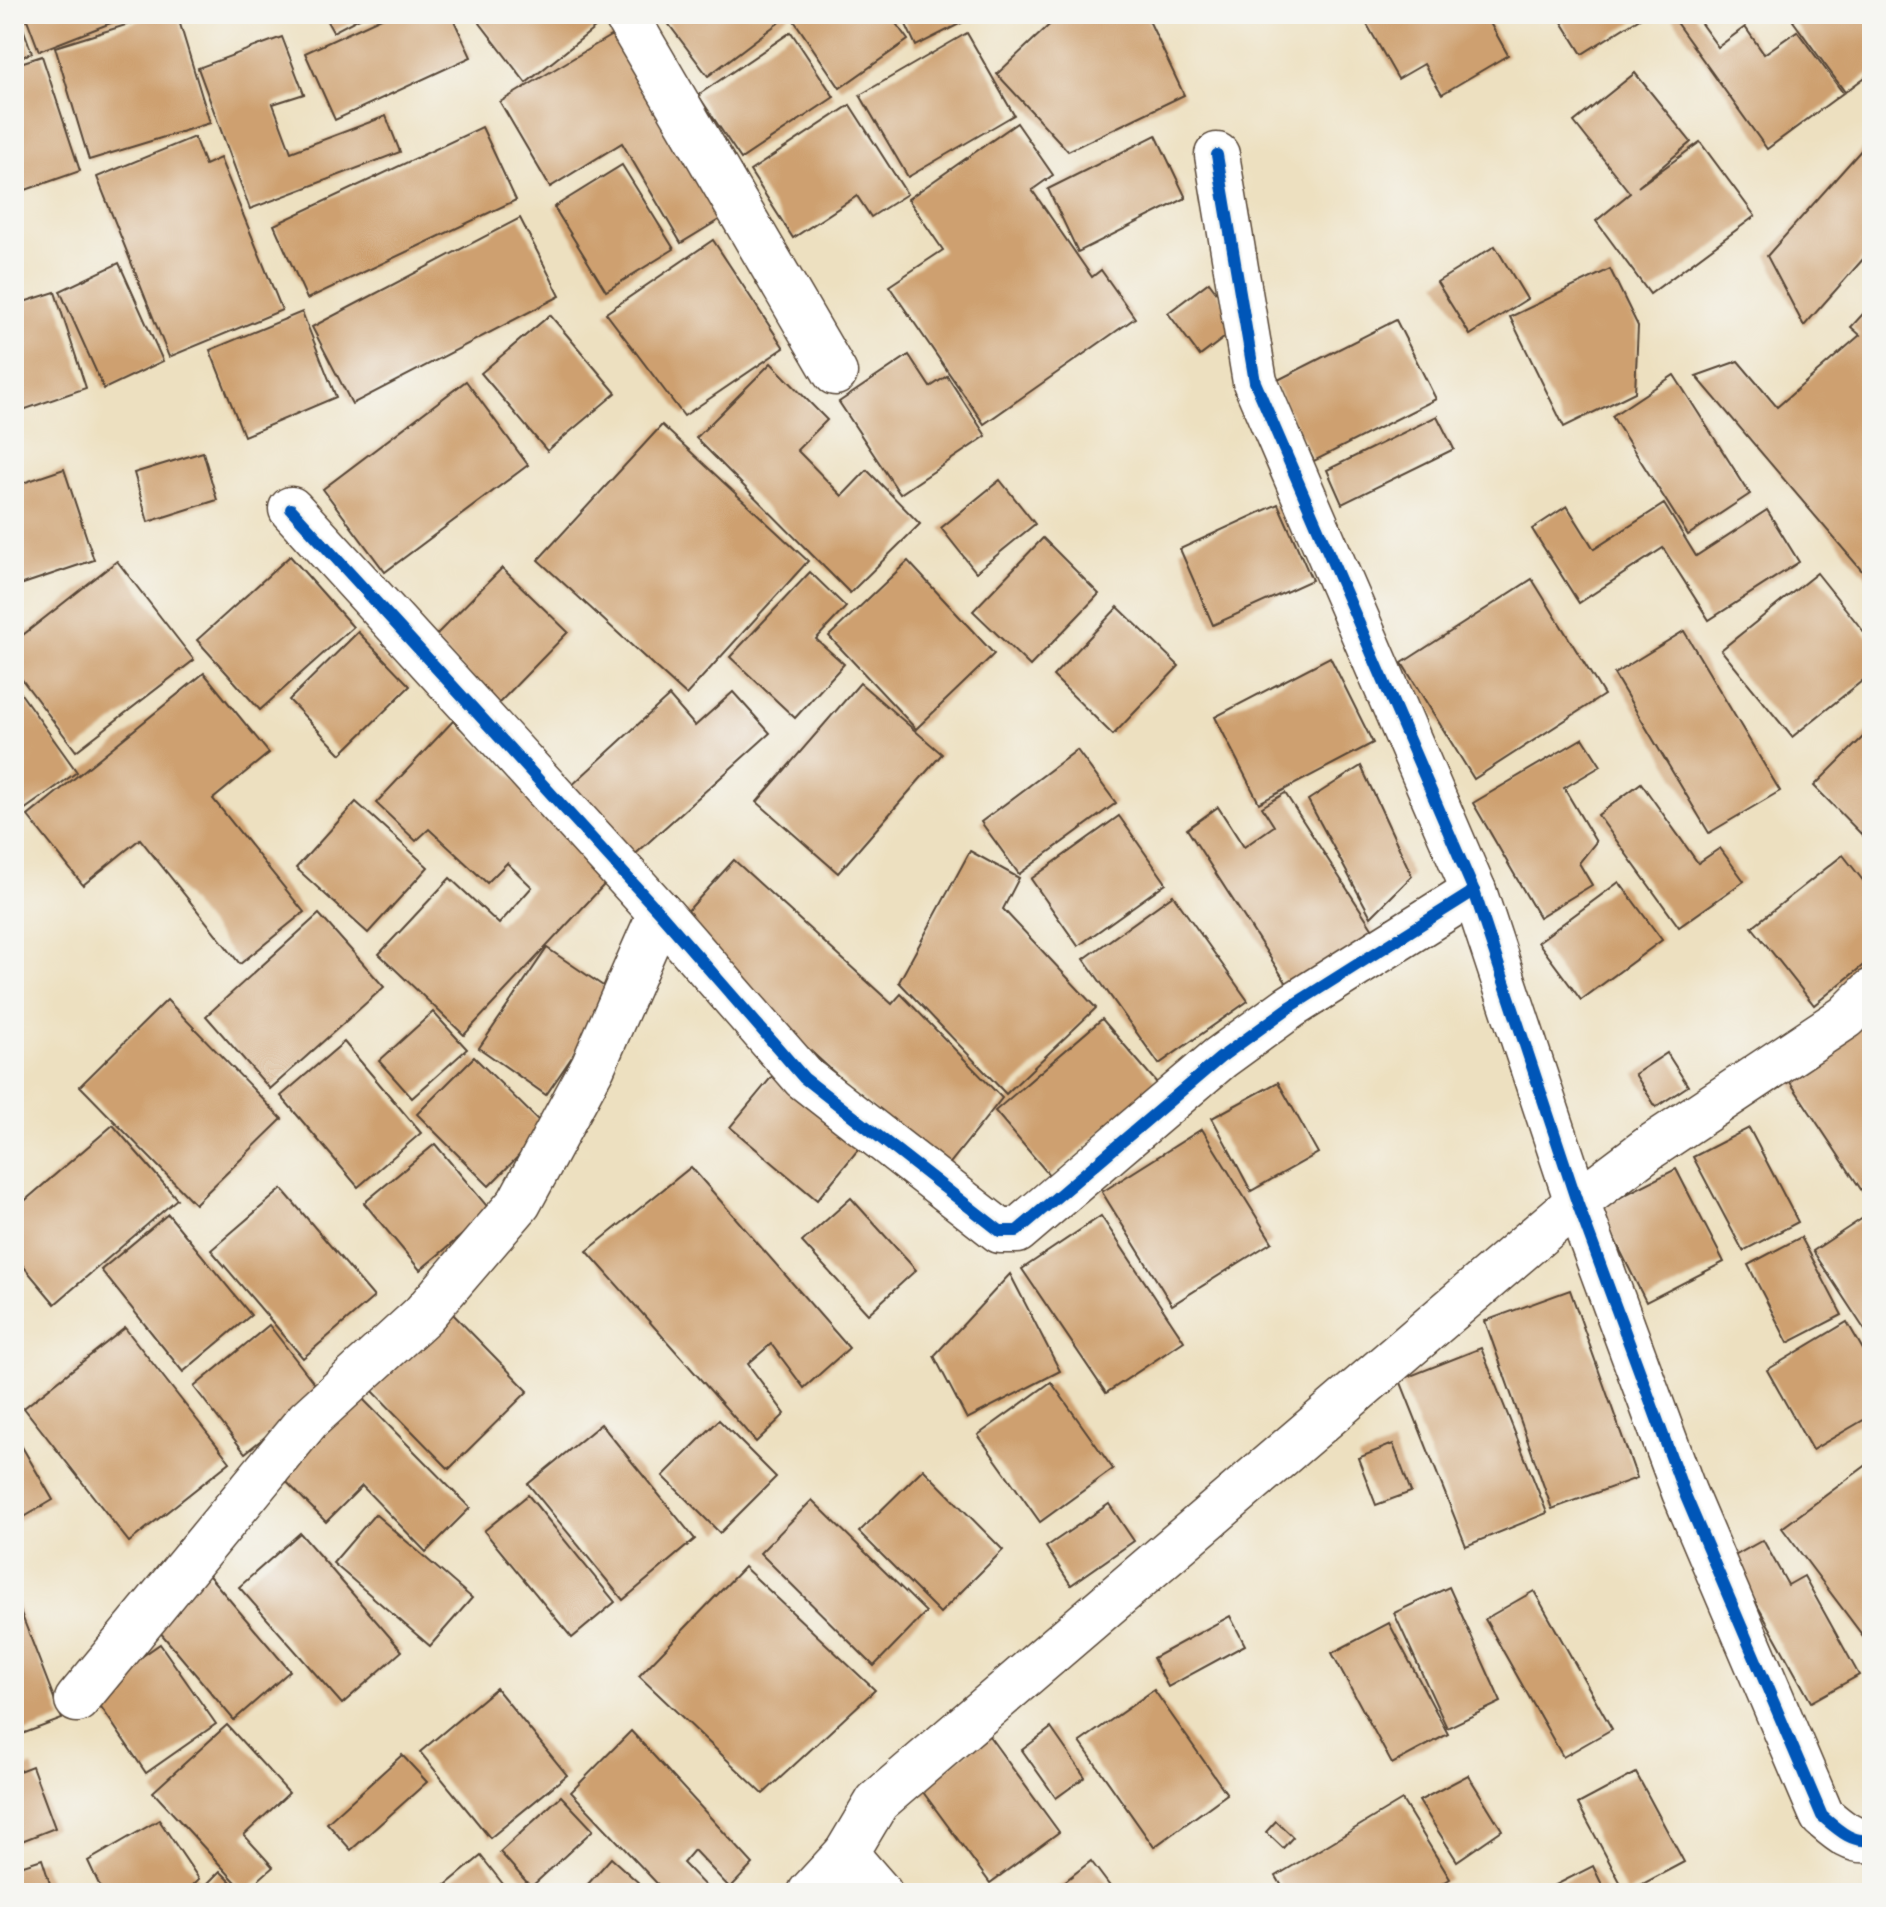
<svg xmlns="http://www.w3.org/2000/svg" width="1886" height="1907" font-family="'Indie Flower',sans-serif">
<rect width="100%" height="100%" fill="#f6f6f2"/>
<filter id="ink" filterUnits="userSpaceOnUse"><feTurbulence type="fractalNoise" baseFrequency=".0125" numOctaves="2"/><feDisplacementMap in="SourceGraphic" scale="16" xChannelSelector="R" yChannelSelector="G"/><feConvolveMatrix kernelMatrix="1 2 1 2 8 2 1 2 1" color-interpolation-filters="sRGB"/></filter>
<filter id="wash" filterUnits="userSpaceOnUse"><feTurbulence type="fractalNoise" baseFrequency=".006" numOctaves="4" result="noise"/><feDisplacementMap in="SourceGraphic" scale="32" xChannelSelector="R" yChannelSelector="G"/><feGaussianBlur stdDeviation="1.8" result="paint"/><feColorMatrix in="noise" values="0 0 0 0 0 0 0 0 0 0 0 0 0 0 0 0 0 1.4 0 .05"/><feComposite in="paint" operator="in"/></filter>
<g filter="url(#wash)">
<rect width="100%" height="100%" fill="#ede0c0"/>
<g id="blocks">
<g fill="#cea06f">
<path d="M14,14h4l14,39 -18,6z"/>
<path d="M25,14h109l-95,37z"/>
<path d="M161,14h16l33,109 -121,37 -34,-113z"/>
<path d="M323,14h44l-34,18z"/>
<path d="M390,14h61l20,43 -136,63 -30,-67z"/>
<path d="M473,14h129l4,5 -80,64z"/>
<path d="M661,14h129l-82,62z"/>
<path d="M800,14h89l19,26 -68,48 -47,-69z"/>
<path d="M901,14h78l-63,32z"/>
<path d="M1061,14h85l38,81 -116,56 -71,-77z"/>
<path d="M1361,14h124l23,41 -66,39 -18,-30 -26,15z"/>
<path d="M1557,14h89l-64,40z"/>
<path d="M1670,14h24l24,33 27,-20 19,27 33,-23 46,62 -76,56z"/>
<path d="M1802,14h70v58l-27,20 -52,-71z"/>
<path d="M791,32l43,65 -93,62 -43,-64z"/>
<path d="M967,33l47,82 -106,62 -48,-82z"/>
<path d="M612,35l110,183 -41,25 -59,-100 -72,44 -50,-85z"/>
<path d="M282,37l22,57 -31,10 18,48 95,-36 14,36 -150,57 -52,-141z"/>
<path d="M42,56l38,115 -66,23v-129z"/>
<path d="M1635,73l56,69 -53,45 62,-45 55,74 -105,78 -54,-73 34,-28 -56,-71z"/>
<path d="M850,105l57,89 -36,23 -14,-21 -64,42 -43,-67z"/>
<path d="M1017,123l36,52 -21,15 60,87 9,-7 34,48 -151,106 -95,-138 54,-36 -35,-51z"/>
<path d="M482,127l34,73 -209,99 -33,-74z"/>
<path d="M1156,135l30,63 -108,54 -30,-63z"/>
<path d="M194,137l11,28 15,-7 62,152 -113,47 -72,-180z"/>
<path d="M1872,138v111l-68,77 -37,-70z"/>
<path d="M622,165l52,84 -68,42 -52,-84z"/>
<path d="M520,218l40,78 -208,108 -40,-77z"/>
<path d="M713,240l71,108 -100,68 -78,-103z"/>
<path d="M1495,246l32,53 -57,36 -33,-53z"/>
<path d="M119,263l44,98 -59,28 -44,-98z"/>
<path d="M1610,269l28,57 -3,66 -71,35 -54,-110z"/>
<path d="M1209,282l32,43 -41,31 -32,-43z"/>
<path d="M55,292l31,96 -66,23 -6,-17v-89z"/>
<path d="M1872,304v271l-4,3 -172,-202 42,-15 39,46 83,-72 -9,-8z"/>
<path d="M302,312l34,85 -92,39 -34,-86z"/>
<path d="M550,315l66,78 -69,58 -66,-78z"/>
<path d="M1396,320l40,79 -122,62 -40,-79z"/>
<path d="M909,355l21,32 17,-11 39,60 -86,58 -61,-92z"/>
<path d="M771,363l56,57 -30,30 45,46 25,-26 53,54 -70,69 -154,-155z"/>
<path d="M1674,375l76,119 -62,41 -76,-119z"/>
<path d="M466,381l62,84 -143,107 -62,-83z"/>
<path d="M1437,416l17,33 -112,55 -15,-34z"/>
<path d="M662,425l146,136 -122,134 -148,-135z"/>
<path d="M203,452l14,48 -69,22 -14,-49z"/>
<path d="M64,469l30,91 -80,27v-101z"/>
<path d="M1000,480l35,44 -59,48 -35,-44z"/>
<path d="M1278,504l34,76 -99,45 -33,-76z"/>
<path d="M1664,504l32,52 71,-46 32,52 -90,58 -46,-72 -84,55 -47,-74 35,-23 27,43z"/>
<path d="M1043,538l56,56 -69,72 -57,-55z"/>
<path d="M290,556l63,71 -93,83 -63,-70z"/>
<path d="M117,561l77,99 -118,91 -62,-82v-27z"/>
<path d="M908,561l86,93 -78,75 -87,-93z"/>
<path d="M502,568l66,64 -70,72 -66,-65z"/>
<path d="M810,572l36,35 -30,32 28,25 -49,54 -65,-61z"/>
<path d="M1817,573l55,69v31l-80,64 -71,-87z"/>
<path d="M1532,579l72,116 -130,84 -72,-116z"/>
<path d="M1118,607l61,59 -66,69 -60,-59z"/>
<path d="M1684,631l96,160 -71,42 -95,-159z"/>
<path d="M358,632l52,54 -69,68 -52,-54z"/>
<path d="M1330,657l43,86 -114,60 -44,-86z"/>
<path d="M204,673l65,80 -56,46 91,113 -64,52 -100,-125 -57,46 -55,-69z"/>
<path d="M860,683l82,71 -104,119 -81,-71z"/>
<path d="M14,684l63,88 -63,45z"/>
<path d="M733,692l37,41 -139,125 -62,-70 100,-92 26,30z"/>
<path d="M453,721l162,152 -151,162 -85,-81 71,-76 49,46 33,-37 -25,-24 -20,20 -58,-54 -13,12 -40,-38z"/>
<path d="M1868,732l4,4v109l-58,-59z"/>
<path d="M1583,738l18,28 -37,22 32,54 -17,21 13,22 -53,32 -66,-114z"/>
<path d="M1077,750l39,53 -97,71 -38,-52z"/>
<path d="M1361,766l51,110 -41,41 -63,-117z"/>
<path d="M1641,783l57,80 22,-15 24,33 -65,46 -81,-112z"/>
<path d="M1285,793l93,144 -85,56 -106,-164 31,-22 26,40 30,-21 -12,-19z"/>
<path d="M356,802l72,65 -60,66 -72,-65z"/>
<path d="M1119,816l47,67 -88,63 -47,-67z"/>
<path d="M970,851l49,27 -16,31 93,99 -90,86 -107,-112z"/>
<path d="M1843,855l29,37v66l-58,47 -62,-78z"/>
<path d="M734,860l158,144 9,-10 101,104 -59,74 -269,-246z"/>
<path d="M1619,882l43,58 -81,60 -43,-58z"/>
<path d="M1173,895l75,106 -89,63 -75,-105z"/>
<path d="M319,914l65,73 -114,102 -64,-73z"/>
<path d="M547,948l68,46 -69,101 -67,-47z"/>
<path d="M167,1000l115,119 -87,85 -115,-118z"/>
<path d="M433,1012l34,37 -55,49 -33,-37z"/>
<path d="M1872,1018v184l-2,1 -84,-127z"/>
<path d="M1102,1019l55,64 -107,93 -55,-65z"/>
<path d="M344,1042l77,91 -63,54 -77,-91z"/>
<path d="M1667,1053l21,33 -32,21 -21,-33z"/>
<path d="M474,1057l72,71 -57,58 -72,-72z"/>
<path d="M779,1068l87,72 -49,60 -87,-73z"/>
<path d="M1278,1082l40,71 -67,38 -39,-73z"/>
<path d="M113,1125l64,74 -122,105 -41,-49v-45z"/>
<path d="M1749,1128l49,94 -55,29 -50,-94z"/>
<path d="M1202,1129l70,113 -100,63 -70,-113z"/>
<path d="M435,1144l56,67 -71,59 -56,-67z"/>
<path d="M691,1167l158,181 -45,40 -33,-44 -23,20 37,50 -29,28 -169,-191z"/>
<path d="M1676,1169l48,93 -78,40 -47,-94z"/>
<path d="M282,1189l92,108 -71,61 -92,-108z"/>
<path d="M851,1198l65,72 -48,44 -66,-72z"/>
<path d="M1872,1212v129l-59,-90z"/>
<path d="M168,1214l83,101 -68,57 -82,-102z"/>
<path d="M1101,1216l83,125 -78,52 -84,-124z"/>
<path d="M1801,1237l41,78 -54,28 -40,-78z"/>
<path d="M1010,1274l50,97 -93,48 -33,-63z"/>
<path d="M1570,1290l67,188 -85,31 -67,-188z"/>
<path d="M446,1307l82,84 -79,78 -82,-84z"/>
<path d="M1847,1322l25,43v50l-60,35 -45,-80z"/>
<path d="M269,1325l52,67 -76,61 -51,-66z"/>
<path d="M125,1328l105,134 -101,80 -105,-134z"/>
<path d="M1481,1348l66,165 -81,33 -66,-166z"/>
<path d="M1051,1382l62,87 -73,53 -62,-87z"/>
<path d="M354,1390l116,118 -44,44 -64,-66 -36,36 -52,-53z"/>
<path d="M719,1420l57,57 -56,56 -57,-57z"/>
<path d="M601,1424l94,115 -72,61 -95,-116z"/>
<path d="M14,1433l39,67 -39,23z"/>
<path d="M1393,1444l18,48 -35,13 -18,-47z"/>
<path d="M1872,1461v187l-90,-120z"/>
<path d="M923,1469l80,81 -63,63 -81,-81z"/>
<path d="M528,1495l87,107 -43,36 -88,-107z"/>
<path d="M812,1500l114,112 -52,54 -114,-113z"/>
<path d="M1109,1504l25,37 -63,44 -25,-38z"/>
<path d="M375,1514l97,84 -42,48 -97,-83z"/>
<path d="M300,1533l102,118 -60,53 -103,-117z"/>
<path d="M1763,1540l25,45 16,-9 55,99 -48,27 -80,-144z"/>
<path d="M744,1567l131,123 -112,104 -124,-118z"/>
<path d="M205,1571l85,100 -56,49 -85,-101z"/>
<path d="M1449,1587l52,115 -54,26 -53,-115z"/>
<path d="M1534,1591l78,138 -49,28 -78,-138z"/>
<path d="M14,1595l48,124 -48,18z"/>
<path d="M1230,1616l15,29 -77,42 -15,-29z"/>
<path d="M1389,1623l59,111 -56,30 -60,-111z"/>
<path d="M160,1644l56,80 -70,49 -55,-81z"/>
<path d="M496,1688l71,87 -77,63 -70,-86z"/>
<path d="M1154,1690l73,104 -73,53 -74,-105z"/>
<path d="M227,1725l62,68 -45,42 29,32 -28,25 -92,-100z"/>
<path d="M1051,1728l34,49 -29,21 -34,-48z"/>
<path d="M631,1731l122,133 -23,24 -36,-38 -11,13 29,30h-46l-95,-101z"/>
<path d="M989,1736l70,96 -69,51 -70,-95z"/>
<path d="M402,1755l25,27 -76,68 -24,-27z"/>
<path d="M32,1766l23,62 -41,16v-71z"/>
<path d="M1636,1773l48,89 -58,31 -48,-89z"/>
<path d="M1468,1775l34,55 -45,31 -38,-60z"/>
<path d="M561,1796l32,34 -62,57 -31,-35z"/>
<path d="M1402,1800l48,79 -24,14h-140l-10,-17z"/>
<path d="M159,1820l40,59 -14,14h-82l-15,-32z"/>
<path d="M1276,1821l17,16 -10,11 -17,-16z"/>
<path d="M481,1856l29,37h-74z"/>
<path d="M611,1858l39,35h-70z"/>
<path d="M42,1859l11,34h-39v-25z"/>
<path d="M1091,1861l24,32h-65z"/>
<path d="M1593,1866l13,27h-66z"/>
<path d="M220,1871l22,22h-44z"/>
</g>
</g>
</g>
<g filter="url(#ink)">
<use href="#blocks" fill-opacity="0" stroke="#564536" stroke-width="2"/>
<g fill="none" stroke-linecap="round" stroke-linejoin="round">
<defs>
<g id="street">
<path d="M625,14l210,359"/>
<path d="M1217,155l38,227 219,509 103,311 107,290 138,324c14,12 31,29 50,23"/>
<path d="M291,509l369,404 144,165 196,153h17l203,-173 70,-51 184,-116"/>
<path d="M77,1700l231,-280 115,-105 96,-112 74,-137 67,-153"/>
<path d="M846,1854l34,39"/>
<path d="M810,1893l36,-39 31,-52 700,-600 72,-54 197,-131 26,-26"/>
</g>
</defs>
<use href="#street" stroke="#564536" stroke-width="47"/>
<use href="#street" stroke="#fff" stroke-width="44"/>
<defs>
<g id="cycleway">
<path d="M1217,155l38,227 219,509 103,311 107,290 138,324c14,12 31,29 50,23"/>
<path d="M291,509l369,404 144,165 196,153h17l203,-173 70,-51 184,-116"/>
</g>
</defs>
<use href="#cycleway" stroke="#f6f6f2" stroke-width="17"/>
<use href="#cycleway" stroke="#0057b8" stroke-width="12"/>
</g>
</g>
<rect width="1886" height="1907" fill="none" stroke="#f6f6f2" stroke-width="48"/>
</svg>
